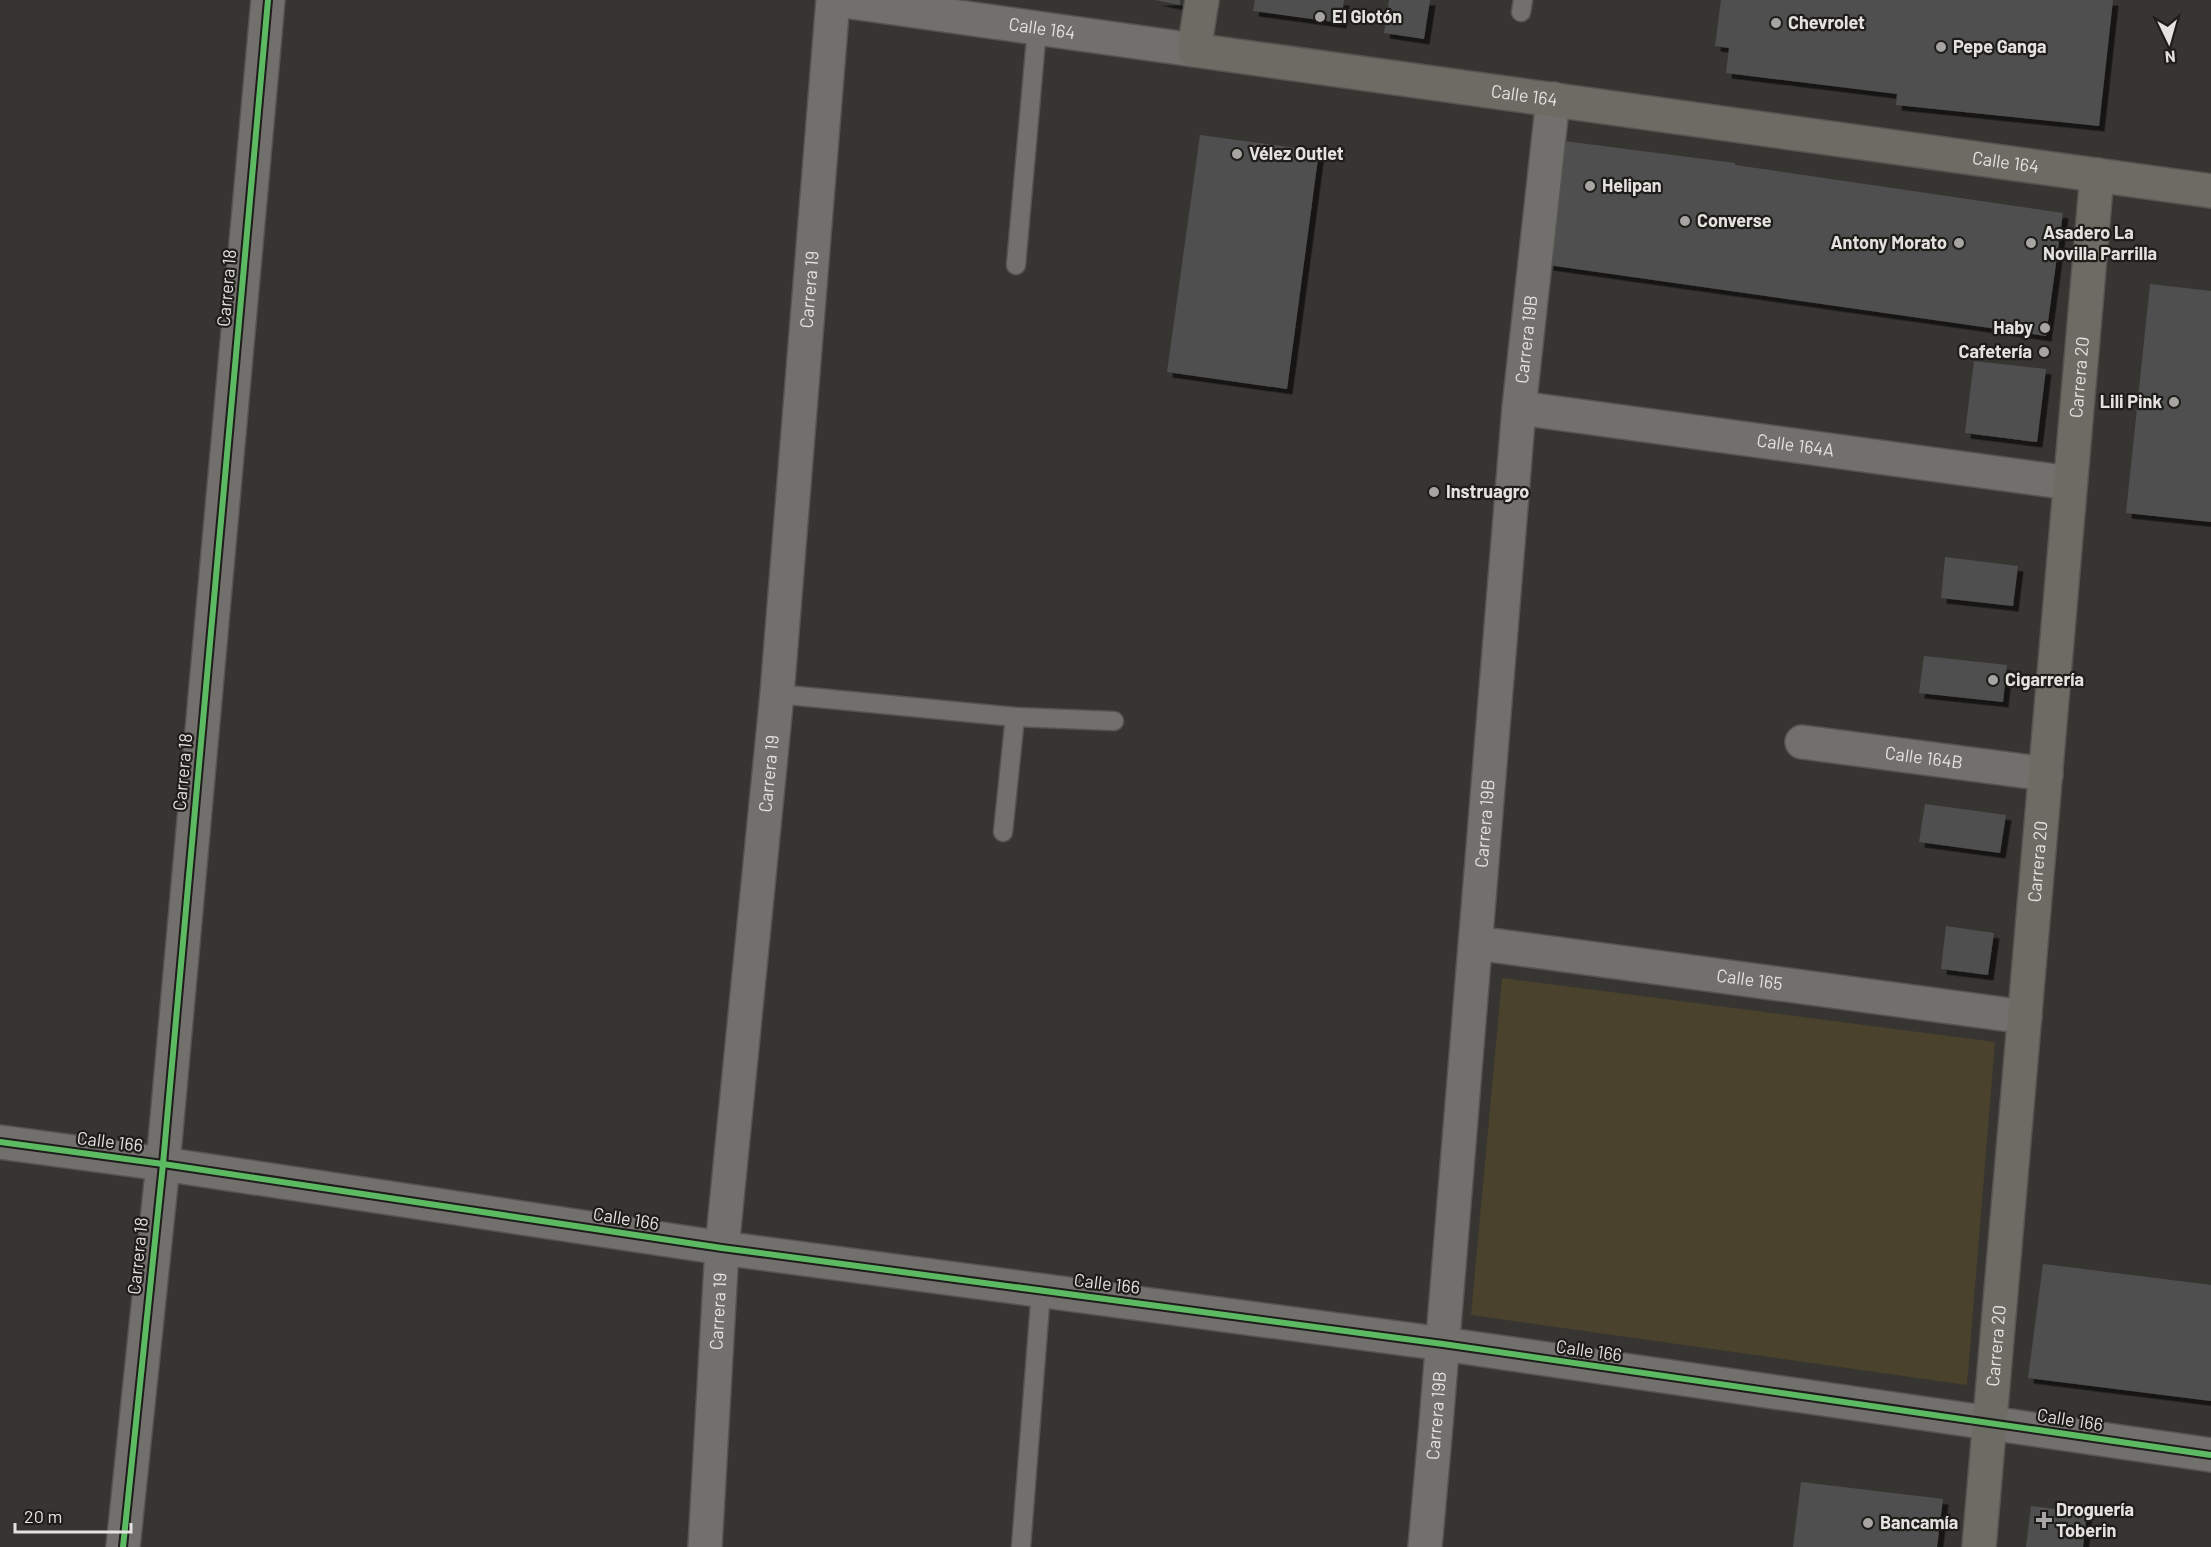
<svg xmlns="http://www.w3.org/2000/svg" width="2211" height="1547" font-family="Barlow,sans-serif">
<defs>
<filter id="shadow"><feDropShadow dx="5.5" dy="5.5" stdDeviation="0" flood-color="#0009"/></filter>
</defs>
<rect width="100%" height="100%" fill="#363531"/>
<path fill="#4a422c" d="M1502,978l493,64 -28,343 -496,-70z"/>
<g fill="#504f4f" filter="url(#shadow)">
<path d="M1155,0h25v5z"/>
<path d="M1255,0h89l-3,23 -88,-12z"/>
<path d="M1389,0h41l-6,39 -40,-6z"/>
<path d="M1721,0h392l-14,126 -203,-21 1,-11 -171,-21 3,-25 -14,-2z"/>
<path d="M1200,135l119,16 -32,238 -120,-17z"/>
<path d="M1564,141l171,22v2l328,48 -17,123 -498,-71z"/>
<path d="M2150,284l61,7v231l-85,-9z"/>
<path d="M1974,361l72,8 -9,73 -72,-9z"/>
<path d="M1945,557l73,9 -5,40 -72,-8z"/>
<path d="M1924,656l83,9 -4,37 -84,-9z"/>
<path d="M1925,804l81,11 -6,38 -81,-11z"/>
<path d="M1946,926l48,7 -6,42 -47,-6z"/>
<path d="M2043,1264l168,21v116l-183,-23z"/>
<path d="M1801,1482l142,17 -6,48h-144z"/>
<path d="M2031,1506l56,7 -4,34h-57z"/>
</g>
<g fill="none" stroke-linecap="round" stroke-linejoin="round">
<defs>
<g id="lane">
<path d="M1521,12l2,-12"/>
<path d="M1016,265l21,-237"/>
<path d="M777,694l238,23 99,4"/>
<path d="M1003,832l12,-115"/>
<path d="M1021,1547l20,-256"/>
</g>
<g id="street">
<path id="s1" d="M837,0l357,50"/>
<path id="s2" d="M1519,408l551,75"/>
<path id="s3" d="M1802,742l244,32"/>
<path id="s4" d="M1476,943l549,74"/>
<path d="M0,1142l163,22 559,84 721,96 768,111"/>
<path d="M123,1547l40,-383 105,-1164"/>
<path id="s5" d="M705,1547l17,-299 55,-554 56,-694"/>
<path id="s6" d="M1425,1547l11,-123 83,-1016 34,-309"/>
</g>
<g id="secondary">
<path id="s7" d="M1202,0l-8,50 1017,141"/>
<path id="s8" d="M1979,1547l118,-1372"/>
</g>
</defs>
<use href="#lane" stroke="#555451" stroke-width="21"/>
<use href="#street" stroke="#555451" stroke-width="36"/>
<use href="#secondary" stroke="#555451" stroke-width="36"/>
<use href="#lane" stroke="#72706d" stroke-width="18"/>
<use href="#street" stroke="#72706d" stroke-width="33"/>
<use href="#secondary" stroke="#6c6b64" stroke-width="33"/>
<defs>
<g id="cycleway">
<path d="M0,1142l163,22 559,84 721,96 768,111"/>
<path d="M123,1547l40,-383 105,-1164"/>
</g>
</defs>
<use href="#cycleway" stroke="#1e1d1a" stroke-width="10"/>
<use href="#cycleway" stroke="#5cba63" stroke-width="6"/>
</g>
<g fill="#a6a5a1" stroke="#1e1d1a" stroke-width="2">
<circle cx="1320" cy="17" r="6"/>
<circle cx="1776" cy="23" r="6"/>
<circle cx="1941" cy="47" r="6"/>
<circle cx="1237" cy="154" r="6"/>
<circle cx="1590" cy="186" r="6"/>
<circle cx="1685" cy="221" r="6"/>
<circle cx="1959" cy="243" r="6"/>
<circle cx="2031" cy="243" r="6"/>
<circle cx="2045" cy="328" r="6"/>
<circle cx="2044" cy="352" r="6"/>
<circle cx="2174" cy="402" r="6"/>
<circle cx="1434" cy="492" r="6"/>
<circle cx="1993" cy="680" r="6"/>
<path d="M2041 1511h6v6h6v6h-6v6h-6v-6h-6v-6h6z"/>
<circle cx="1868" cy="1523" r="6"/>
</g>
<g text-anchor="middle" stroke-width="4.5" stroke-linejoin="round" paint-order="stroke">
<g font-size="18" font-weight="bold" fill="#e3e2de" stroke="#1e1d1a" text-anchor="start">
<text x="1332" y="23">El Glotón</text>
<text x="1788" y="29">Chevrolet</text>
<text x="1953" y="53">Pepe Ganga</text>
<text x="1249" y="160">Vélez Outlet</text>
<text x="1602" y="192">Helipan</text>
<text x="1697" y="227">Converse</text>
<text x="2043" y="239">Asadero La<tspan x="2043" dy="21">Novilla Parrilla</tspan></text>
<text x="1947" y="249" text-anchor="end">Antony Morato</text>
<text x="2033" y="334" text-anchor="end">Haby</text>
<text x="2032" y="358" text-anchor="end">Cafetería</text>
<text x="2162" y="408" text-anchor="end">Lili Pink</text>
<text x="1446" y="498">Instruagro</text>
<text x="2005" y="686">Cigarrería</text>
<text x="2056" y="1516">Droguería<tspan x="2056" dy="21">Toberin</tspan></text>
<text x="1880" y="1529">Bancamía</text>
</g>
<g font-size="18" fill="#e3e2de" stroke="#1e1d1a">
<text dy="6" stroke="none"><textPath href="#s1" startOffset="207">Calle 164</textPath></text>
<text dy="6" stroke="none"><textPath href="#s7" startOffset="384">Calle 164</textPath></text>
<text dy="6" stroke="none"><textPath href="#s7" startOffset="870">Calle 164</textPath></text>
<text transform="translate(227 288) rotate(-85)" y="6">Carrera 18</text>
<text dy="6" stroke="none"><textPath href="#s5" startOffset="1262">Carrera 19</textPath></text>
<text dy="6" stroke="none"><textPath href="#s6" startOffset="1212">Carrera 19B</textPath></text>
<text dy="6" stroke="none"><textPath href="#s8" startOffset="1174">Carrera 20</textPath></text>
<text dy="6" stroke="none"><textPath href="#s2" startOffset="279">Calle 164A</textPath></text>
<text dy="6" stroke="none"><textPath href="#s3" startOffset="123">Calle 164B</textPath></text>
<text transform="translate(183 772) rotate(-85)" y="6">Carrera 18</text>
<text dy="6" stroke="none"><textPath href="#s5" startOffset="776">Carrera 19</textPath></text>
<text dy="6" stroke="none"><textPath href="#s6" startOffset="726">Carrera 19B</textPath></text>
<text dy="6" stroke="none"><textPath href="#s8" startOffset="688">Carrera 20</textPath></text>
<text dy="6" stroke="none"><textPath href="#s4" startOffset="276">Calle 165</textPath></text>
<text transform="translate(110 1142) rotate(7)" y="6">Calle 166</text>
<text transform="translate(626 1219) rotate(9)" y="6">Calle 166</text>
<text transform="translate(138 1256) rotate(-84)" y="6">Carrera 18</text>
<text transform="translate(1107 1284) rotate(7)" y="6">Calle 166</text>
<text dy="6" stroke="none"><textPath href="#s5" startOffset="236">Carrera 19</textPath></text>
<text dy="6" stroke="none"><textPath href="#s8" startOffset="202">Carrera 20</textPath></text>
<text transform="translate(1589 1351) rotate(8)" y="6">Calle 166</text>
<text dy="6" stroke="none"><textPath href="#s6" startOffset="132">Carrera 19B</textPath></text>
<text transform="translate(2070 1420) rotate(9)" y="6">Calle 166</text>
</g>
</g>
<g transform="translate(2169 42) rotate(175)" stroke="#1e1d1a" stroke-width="4.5" paint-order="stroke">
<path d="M0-4.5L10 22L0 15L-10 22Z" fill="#e3e2de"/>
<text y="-9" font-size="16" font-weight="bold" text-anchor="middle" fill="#e3e2de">N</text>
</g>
<path d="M15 1523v9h116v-9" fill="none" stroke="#e3e2de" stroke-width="3"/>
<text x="24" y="1523" font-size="18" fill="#e3e2de" stroke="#1e1d1a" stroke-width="4.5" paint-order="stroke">20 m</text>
</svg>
